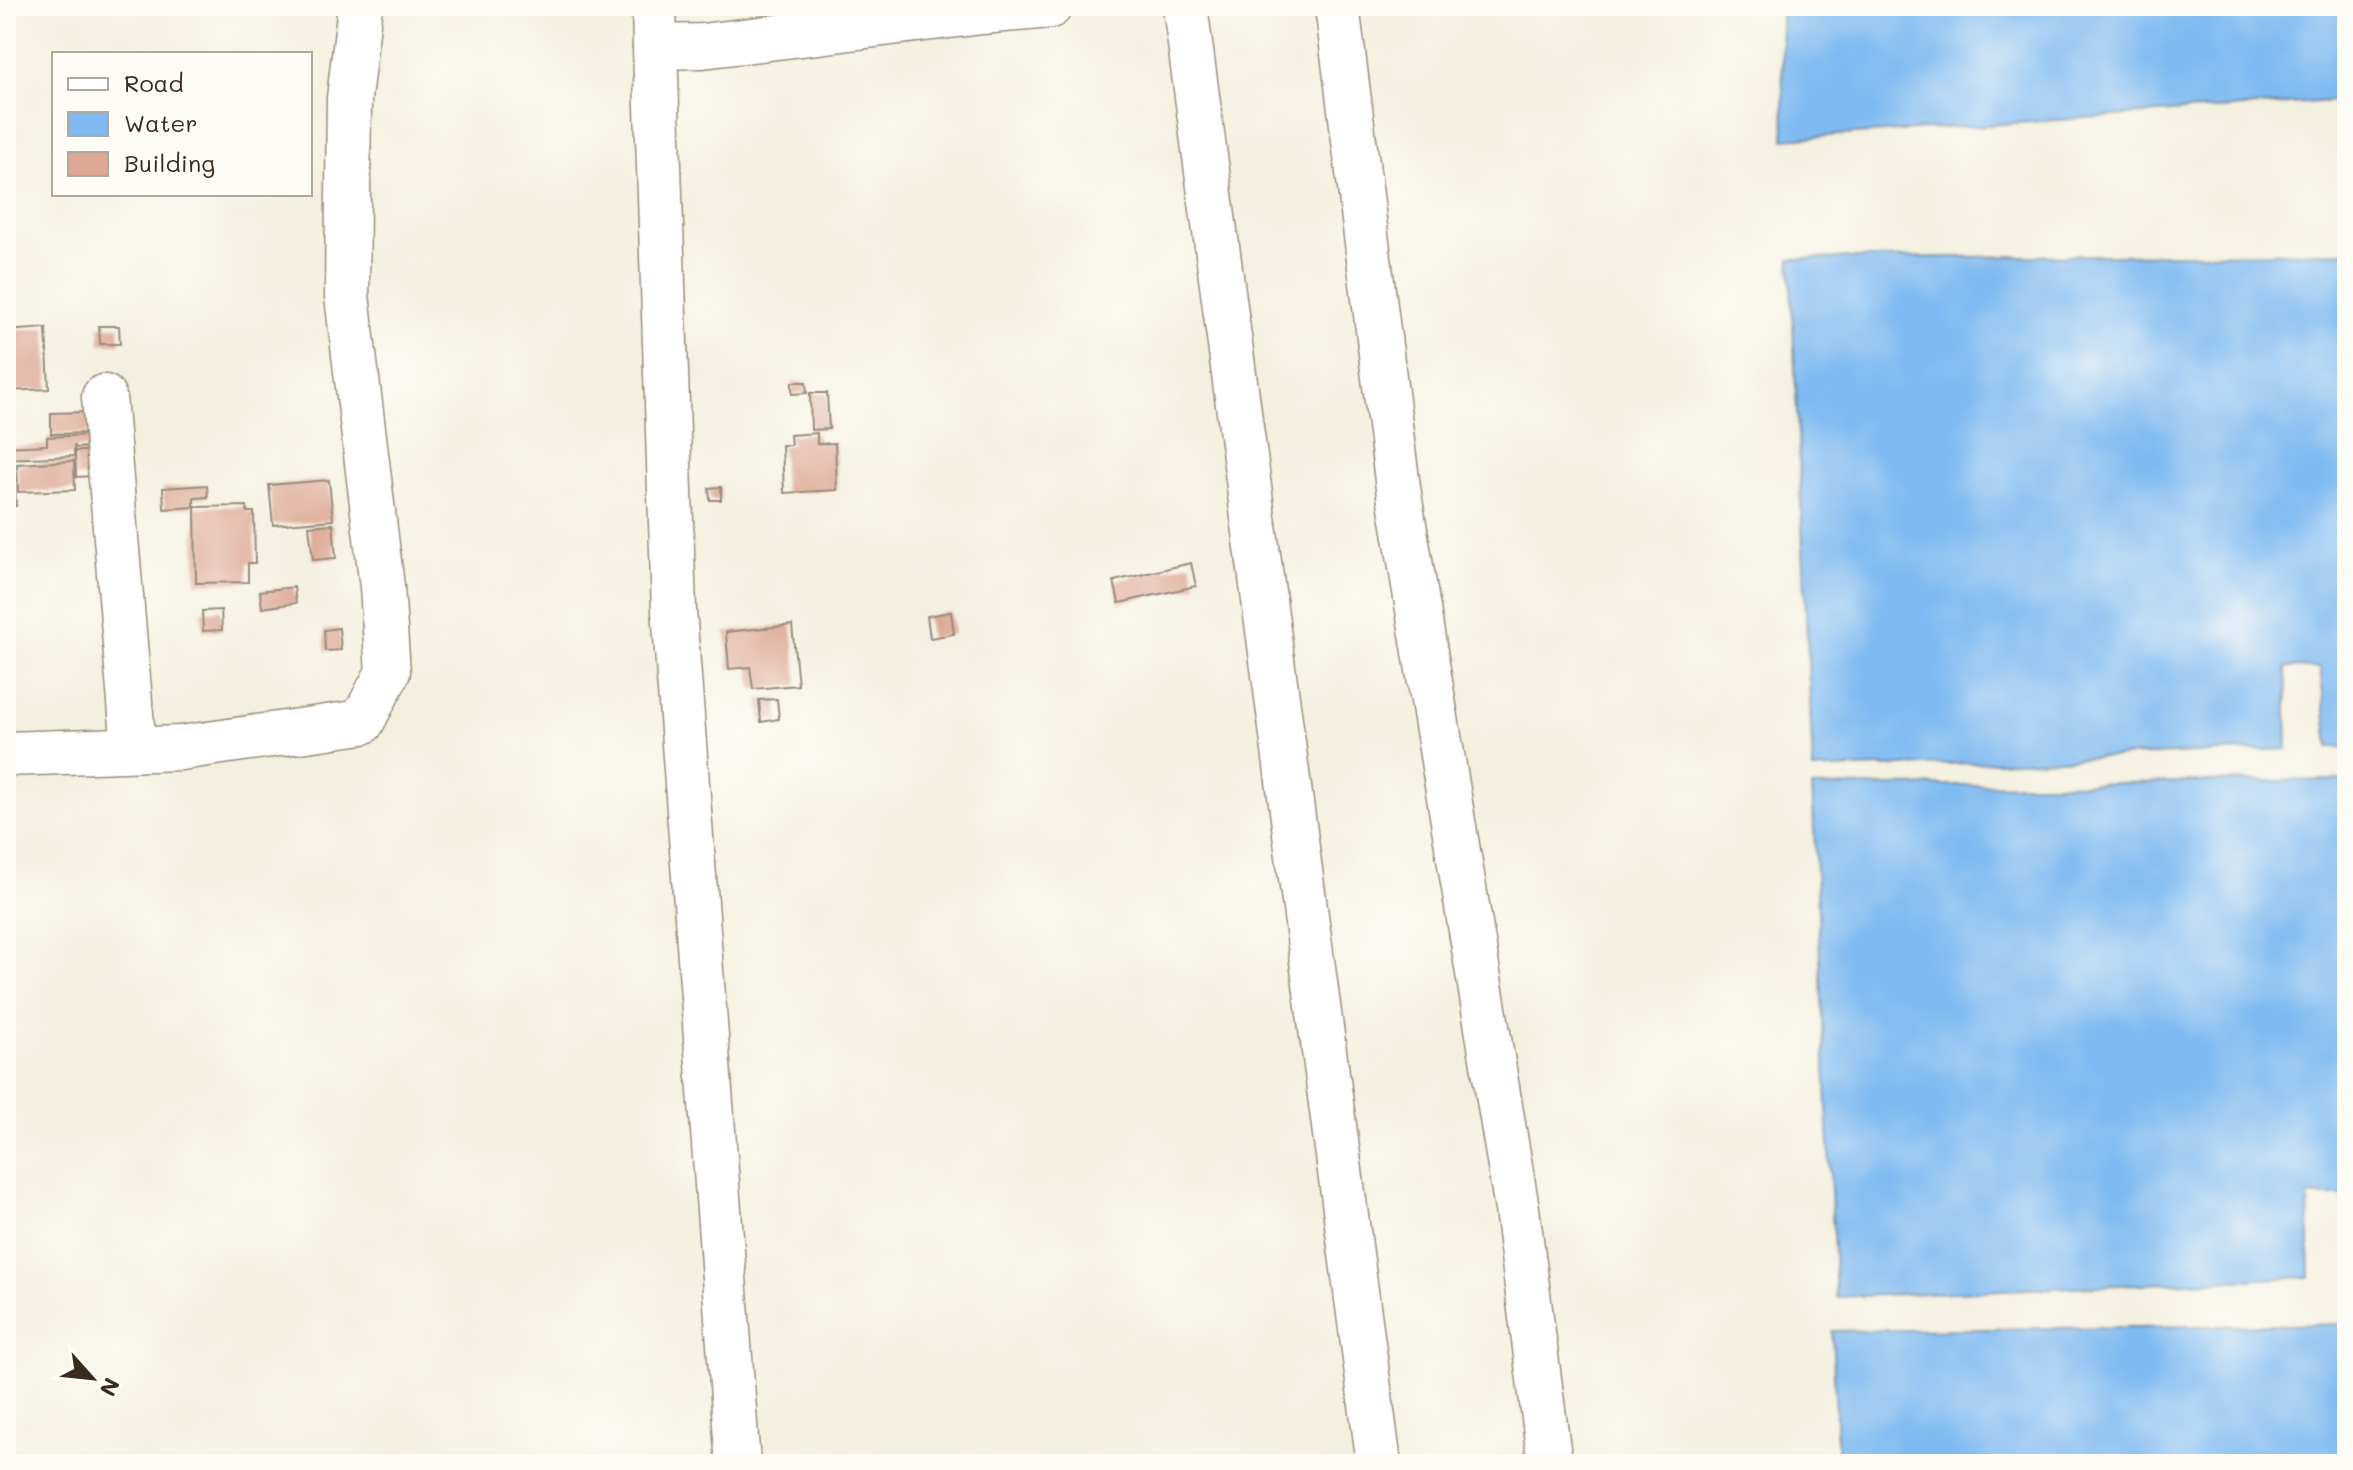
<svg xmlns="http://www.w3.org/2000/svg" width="2353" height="1470" font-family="Mali,sans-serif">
<rect width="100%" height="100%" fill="#fdfcf7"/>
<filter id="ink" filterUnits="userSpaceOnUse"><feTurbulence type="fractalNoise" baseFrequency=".0125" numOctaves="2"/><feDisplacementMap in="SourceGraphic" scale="16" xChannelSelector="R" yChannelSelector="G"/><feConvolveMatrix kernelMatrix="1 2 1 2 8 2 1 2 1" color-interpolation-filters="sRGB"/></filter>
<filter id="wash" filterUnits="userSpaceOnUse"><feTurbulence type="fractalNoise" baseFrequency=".006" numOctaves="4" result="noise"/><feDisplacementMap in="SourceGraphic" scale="32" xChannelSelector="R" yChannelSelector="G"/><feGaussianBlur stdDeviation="1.8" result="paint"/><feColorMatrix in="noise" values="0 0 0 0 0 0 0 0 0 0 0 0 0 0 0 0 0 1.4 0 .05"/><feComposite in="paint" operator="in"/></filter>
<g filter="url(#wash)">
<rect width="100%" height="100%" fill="#f4f0df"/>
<g fill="#7ebaf1" stroke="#5c7288" stroke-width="2">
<path d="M1781,6h566v94l-563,39z"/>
<path d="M2347,252v495h-18l-9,-79 -34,-1 2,82 -475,21 -23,-511z"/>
<path d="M2347,780v453l-4,-37h-35l2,81 -474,20 -24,-510z"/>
<path d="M2347,1324v140h-509l-6,-133z"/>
</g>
<g id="blocks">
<g fill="#dea994">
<rect x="6" y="67" width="3" height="86"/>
<path d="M99,326h20l1,18h-20z"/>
<path d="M46,328l3,61 -43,2v-60z"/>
<path d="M792,382h14l1,11 -15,1z"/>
<path d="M810,393h17l2,36 -18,1z"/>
<path d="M89,412l1,21 -39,1v-21z"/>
<path d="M817,433v11l18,-1 2,47 -53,3 -2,-48h9l-1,-10z"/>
<path d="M91,435v12l-16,1 -1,-3v11l-68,3v-12l41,-2v-8z"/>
<path d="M75,451h17l1,25 -17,1z"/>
<path d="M74,461l1,29 -57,2 -1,-28z"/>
<path d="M14,468l2,38h-10v-37z"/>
<path d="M329,480l4,40 -60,5 -4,-40z"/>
<path d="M207,485l1,12 -14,1v9l-30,2 -1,-21z"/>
<path d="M721,487v13h-11l-1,-12z"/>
<path d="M247,506v6h7l1,51h-7v19l-52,1 -1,-76z"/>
<path d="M333,524l3,34 -23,2 -4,-34z"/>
<path d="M1191,563l5,23 -77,17 -5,-22z"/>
<path d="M294,587l2,16 -34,5 -2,-17z"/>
<path d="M221,610l1,20 -19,1 -1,-20z"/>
<path d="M951,612l3,22 -24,4 -3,-22z"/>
<path d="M792,625l6,60 -45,4 -3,-22 -21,2 -3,-37z"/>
<path d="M339,628l2,22 -16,1 -1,-21z"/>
<path d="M777,699l2,20 -18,3 -2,-22z"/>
</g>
</g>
</g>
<g filter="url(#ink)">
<use href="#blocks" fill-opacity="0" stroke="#988d7e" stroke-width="2"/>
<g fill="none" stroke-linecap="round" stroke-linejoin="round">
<defs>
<g id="minor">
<path d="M654,6l1,41 47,-1 280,-34 68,-6"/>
<path d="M1185,6l194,1458"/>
<path d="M1337,6l61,482 119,721 33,255"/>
<path d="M655,47l19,563 64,854"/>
<path d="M104,397l30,352"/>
<path d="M6,754l174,-6 182,-26 26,-50 -6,-85 -35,-291 2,-198 11,-92"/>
</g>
</defs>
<use href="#minor" stroke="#988d7e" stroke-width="47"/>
<use href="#minor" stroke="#fff" stroke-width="44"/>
</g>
</g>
<rect width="2353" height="1470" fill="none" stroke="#fdfcf7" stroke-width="32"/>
<rect x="52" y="52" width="260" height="144" fill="#fdfcf7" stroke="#afa8a0" stroke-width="2"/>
<rect x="68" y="78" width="40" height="12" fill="#ffffff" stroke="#afa8a0" stroke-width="2"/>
<text x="124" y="92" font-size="24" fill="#3b2a1e">Road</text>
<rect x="68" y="112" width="40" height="24" fill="#7ebaf1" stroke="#afa8a0" stroke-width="2"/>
<text x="124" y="132" font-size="24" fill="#3b2a1e">Water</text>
<rect x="68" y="152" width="40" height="24" fill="#dea994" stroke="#afa8a0" stroke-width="2"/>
<text x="124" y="172" font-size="24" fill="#3b2a1e">Building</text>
<g transform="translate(92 1378) rotate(117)" stroke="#fdfcf7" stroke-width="6" paint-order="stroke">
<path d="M0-6L14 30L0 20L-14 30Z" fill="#3b2a1e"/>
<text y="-12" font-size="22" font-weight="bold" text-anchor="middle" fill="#3b2a1e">N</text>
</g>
</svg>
